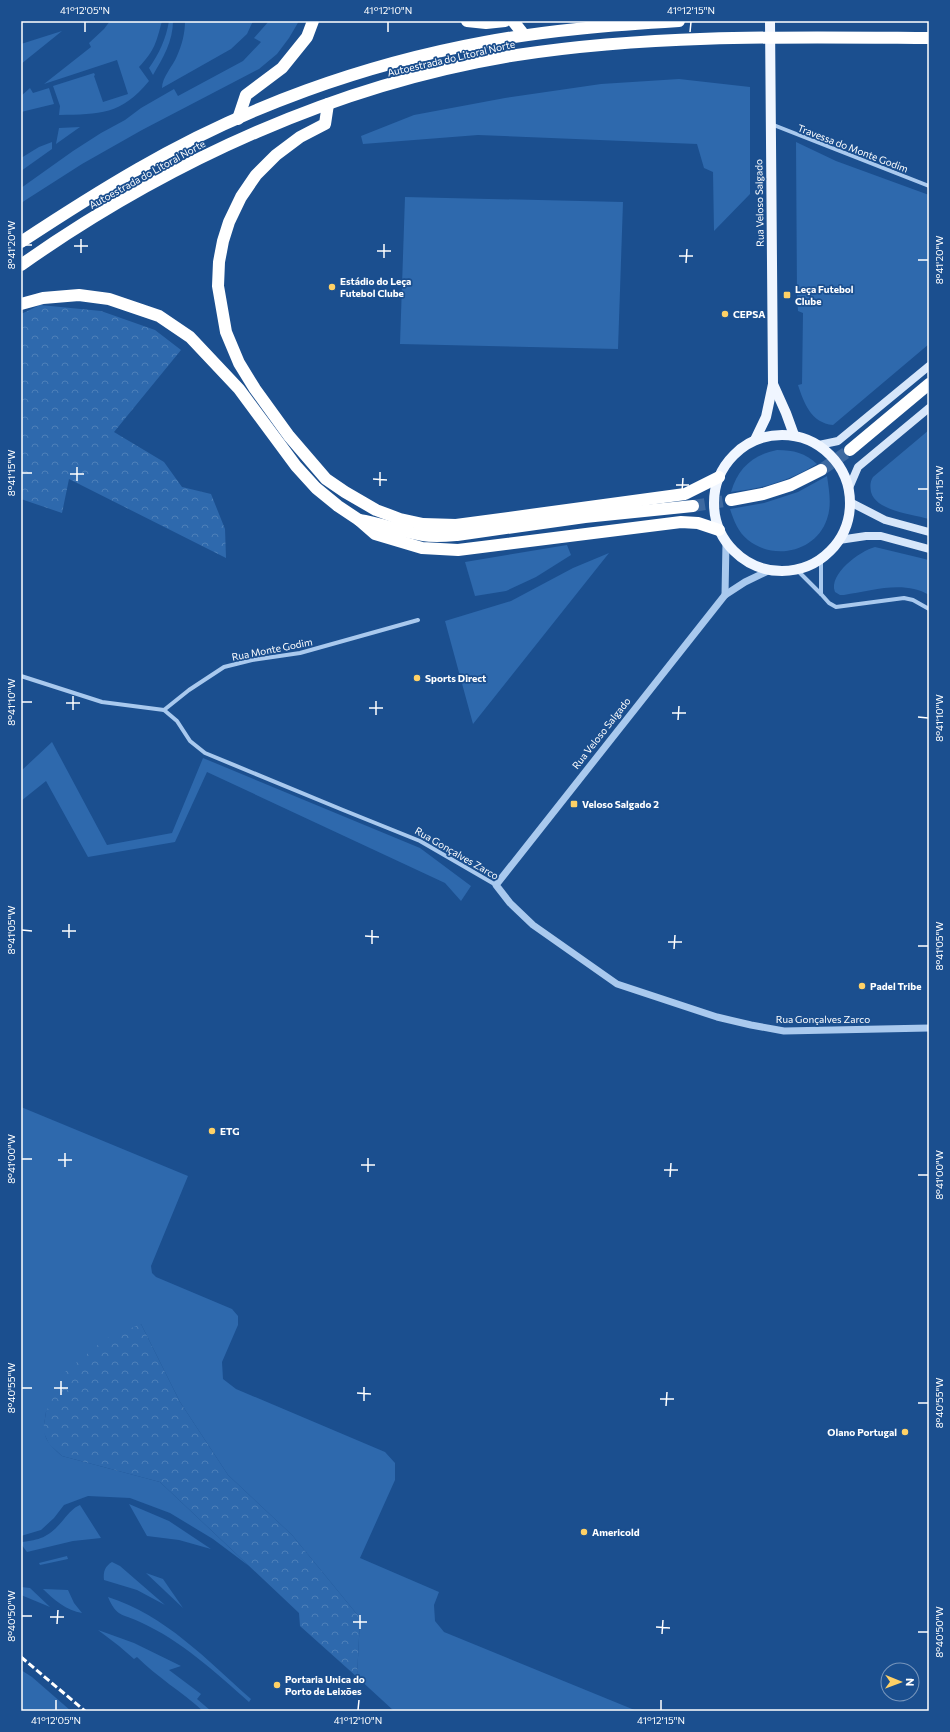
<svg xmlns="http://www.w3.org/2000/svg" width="950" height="1732" font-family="Commissioner,sans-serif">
<defs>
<pattern id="forest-crowns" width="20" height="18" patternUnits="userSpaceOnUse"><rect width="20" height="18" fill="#2e69ad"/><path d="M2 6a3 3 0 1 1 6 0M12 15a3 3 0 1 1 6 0" fill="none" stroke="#4d80b9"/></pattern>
</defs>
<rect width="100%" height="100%" fill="#1b4f8f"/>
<g fill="#2e69ad">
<path d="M110,21h52c-6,22 -7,29 -23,46l10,14c-28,34 -49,33 -90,34l1,-9 -7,-20 41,-13 1,2 -1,1 9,26 25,-8 -11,-34 -73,24 47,-37 -2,-4 15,-14z"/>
<path d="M169,21h4c0,20 -10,37 -20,54l-4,-7c10,-14 17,-29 20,-47z"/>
<path d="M185,21h68l-6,13 -16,15 -69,39c0,-11 11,-22 15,-32 5,-11 8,-23 8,-35z"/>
<path d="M269,21h30l-10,17 -12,16 -18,15 -117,61 -60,34 -61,39v-15l52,-37 28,-18 24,-13 16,-12 33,-19 4,7 65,-35 18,-19 -7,-4z"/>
<path d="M62,31l-41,33v-20z"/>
<path d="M679,79l71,8v107l-36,37 -1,-59 -9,-4 -7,-24 -219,-9 -115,9 -2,-8 53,-21 91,-17 96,-14z"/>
<path d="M30,88l3,5 16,-5 5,16 -33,8v-16z"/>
<path d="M80,127l-24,17 3,-16z"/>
<path d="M52,142v7l-31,22v-13l18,-11z"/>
<path d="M796,142l40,19 93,34v149l-96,81c-22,-2 -29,-22 -35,-40l4,-1 1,-71 -5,-2 -1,-15z"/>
<path d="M405,197l218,5 -5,147 -218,-5z"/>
<path d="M929,430v89c-17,-5 -53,-8 -58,-27 -1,-6 -1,-10 2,-15z"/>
<path d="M777,450c17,0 28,3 40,14 -29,17 -52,24 -86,28 7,-24 22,-37 46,-42z"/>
<path d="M827,476c2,14 5,29 0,43 -11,33 -53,42 -79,21 -10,-8 -14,-19 -18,-31l34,-6 34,-11z"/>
<path d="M567,545l4,10 -35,22 -30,14 -31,5 -10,-34z"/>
<path d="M875,547l54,13v35c-25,-15 -58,-4 -85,0h-4l-5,-3c-7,-18 25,-41 40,-45z"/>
<path d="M609,553l-136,171 -28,-103 66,-20 62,-33z"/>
<path d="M52,742l55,103 65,-12 31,-75 217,90 51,38 -10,15 -16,-18 -238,-111 -32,70 -87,15 -42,-76 -25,20v-30z"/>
<path d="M21,1107l167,69 -37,90 1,7 4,4 76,32 6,7v9l-16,37 1,17 13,10 149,63 10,11v17l-35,78 79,34 -5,13 1,16 9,11 193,79h-243l-37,-34 3,-59 -68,-83 -64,-60 -48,-73 -39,-78 -95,88c-4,24 -2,28 16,44l98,26 89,84 -36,-27 -43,-26 -40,-15 -42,-2 -24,9 -10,13 -13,12 -20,6z"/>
<path d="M129,1504l40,17 42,28 -32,-9 -32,-4z"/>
<path d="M80,1505l21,33 -28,3 -46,11 -6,-8v-2c21,-2 29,-6 43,-23 5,-6 9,-11 16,-14z"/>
<path d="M67,1556l1,3 -28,6 -1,-2z"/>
<path d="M112,1562l8,4 45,39 -28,-15 -33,-10c-1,-8 1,-14 8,-18z"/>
<path d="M146,1573l17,6 20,29z"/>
<path d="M21,1587l9,1 20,19 -29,-12z"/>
<path d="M43,1589l25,1 6,13 8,10c-15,-2 -29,-14 -39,-24z"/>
<path d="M108,1597c57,18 99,63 143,102l-2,3c-34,-30 -67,-61 -109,-80 -18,-9 -23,-4 -32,-25z"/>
<path d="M98,1630l36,13 47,23 -12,4 32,24 -4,5 14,12h-8c-21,-19 -46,-34 -66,-54l-3,2 -15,-13z"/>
<path d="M21,1670l11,7 39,34h-50z"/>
</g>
<g fill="url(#forest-crowns)">
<path d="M40,305l61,6 54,19 26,20 -67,82 50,30 18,25 29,7 14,35 1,29 -157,-79 -7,34 -41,-14v-185z"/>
<path d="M141,1324l39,78 48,73 64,60 68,83 -3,59 -57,-51 -1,-13 -139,-131 -98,-26 -13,-12 -6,-13 3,-19 19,-40 40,-33z"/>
</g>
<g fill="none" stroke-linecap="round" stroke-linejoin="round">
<g stroke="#3d69a0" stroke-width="12" stroke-dasharray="12 6" stroke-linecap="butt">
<path d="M821,470l29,-20"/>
<path d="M693,506l38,-6"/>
</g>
<g stroke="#a9c9ee" stroke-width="4">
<path d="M771,124l158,62"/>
<path d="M797,570l24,24v-35"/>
<path d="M821,594l8,9 7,4 68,-9 9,2 16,9"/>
<path d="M21,676l81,26 62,8 13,11 13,20 15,12 138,57 77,31 76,44"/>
<path d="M164,710l25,-20 35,-23 28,-7 48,-7 118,-33"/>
</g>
<g stroke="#a9c9ee" stroke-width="7">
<path d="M770,570l-25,12 -20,13 -229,290 14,18 23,22 84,59 100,33 34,8 33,6 145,-3"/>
<path d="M725,595l1,-53"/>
</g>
<g stroke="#d6e6fa" stroke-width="8">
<path d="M819,445l19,-4 91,-75"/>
<path d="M849,488l9,-21 71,-59"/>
<path d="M850,502l35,18 44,12"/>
<path d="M839,540l27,-4h15l48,13"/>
</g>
<g stroke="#f0f6ff" stroke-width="10">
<path d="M773,384l13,29 8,22"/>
<circle cx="782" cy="503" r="68"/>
<path d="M755,440l11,-23 7,-33 -3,-363"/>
</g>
<g stroke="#fff" stroke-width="12">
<path d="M467,21l19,2 19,-2"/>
<path d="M513,21l11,14"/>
<path d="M328,104l-3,20 -25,13 -24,18 -20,20 -15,22 -12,25 -6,19 -4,21 -1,24 8,46 13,31 16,26 34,47 37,43 19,13 31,18 24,9 23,5 33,1 229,-31 34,-17"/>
<path d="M238,119l8,-24 36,-27 25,-31 6,-16"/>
<path d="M21,242c38,-25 77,-50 117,-73 106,-62 227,-105 347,-127 64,-12 129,-17 194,-21"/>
<path d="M21,265c148,-104 316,-181 496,-210 136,-21 275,-18 412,-17"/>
<path d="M21,304l22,-6 36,-3 30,4 50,17 31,21 49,52 57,77 20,22 22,18 21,14 16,14 47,14 36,2 223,-28 17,1 21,7"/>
<path d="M850,450l79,-66"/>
<path d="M731,500l32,-6 28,-9 30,-15"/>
<path d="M359,520c22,3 42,12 64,15 11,2 22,1 34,0l128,-18 108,-11"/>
</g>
<path stroke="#fff" stroke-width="3" stroke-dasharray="7 3" stroke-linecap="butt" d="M21,1657l64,54"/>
</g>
<path fill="none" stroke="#fff" stroke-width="1.5" d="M85,32v-10M388,32v-10M690,32l1,-10M22,245h10M74,246h14M377,251h14M81,253v-14M679,256h14M384,258v-14M918,260h10M686,263l1,-14M22,473h10M70,474h14M373,479l14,1M77,481v-14M676,485h13M380,486v-14M918,489h10M682,492l1,-14M22,702h10M66,703h14M369,708h14M73,710v-14M672,713h14M376,715v-14M918,717l10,1M678,720l1,-14M22,930l10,1M62,931h14M365,936l14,1M69,938v-14M668,942h14M372,944v-14M918,946h10M674,949l1,-14M22,1159h10M58,1160h14M361,1165h14M65,1167v-14M664,1170h14M368,1172v-14M918,1175h10M670,1177l1,-14M22,1388h10M54,1388h14M357,1393l14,1M61,1395v-14M660,1399h14M364,1401v-14M918,1403h10M666,1406l1,-14M22,1616h10M50,1617h14M353,1622h14M57,1624l1,-14M656,1627l14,1M360,1629v-14M918,1632h10M662,1634l1,-14M56,1710v-10M358,1710l1,-10M661,1710v-10"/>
<g fill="#ffd166" stroke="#1b4f8f" stroke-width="1.5">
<circle cx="332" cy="287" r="4"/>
<rect x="783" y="291" width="8" height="8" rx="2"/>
<circle cx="725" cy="314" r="4"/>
<circle cx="417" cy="678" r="4"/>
<rect x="570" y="800" width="8" height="8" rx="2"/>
<circle cx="862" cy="986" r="4"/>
<circle cx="212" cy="1131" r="4"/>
<circle cx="905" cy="1432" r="4"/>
<circle cx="584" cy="1532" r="4"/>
<circle cx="277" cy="1685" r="4"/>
</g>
<g text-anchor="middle" stroke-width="3.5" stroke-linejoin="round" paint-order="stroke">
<g font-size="10" fill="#fff" stroke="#1b4f8f">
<text transform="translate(451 58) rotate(-13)" y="4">Autoestrada do Litoral Norte</text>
<text transform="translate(853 148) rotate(21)" y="4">Travessa do Monte Godim</text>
<text transform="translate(147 174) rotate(-29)" y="4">Autoestrada do Litoral Norte</text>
<text transform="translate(759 203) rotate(-91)" y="4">Rua Veloso Salgado</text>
<text transform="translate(272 649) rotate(-11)" y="4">Rua Monte Godim</text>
<text transform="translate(601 733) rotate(-52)" y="4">Rua Veloso Salgado</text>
<text transform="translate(457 853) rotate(30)" y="4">Rua Gonçalves Zarco</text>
<text x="823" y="1023">Rua Gonçalves Zarco</text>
</g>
<g font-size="10" font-weight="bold" fill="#fff" stroke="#1b4f8f" text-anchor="start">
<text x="340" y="285">Estádio do Leça<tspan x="340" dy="12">Futebol Clube</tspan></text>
<text x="795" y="293">Leça Futebol<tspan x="795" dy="12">Clube</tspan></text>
<text x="733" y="318">CEPSA</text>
<text x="425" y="682">Sports Direct</text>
<text x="582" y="808">Veloso Salgado 2</text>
<text x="870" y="990">Padel Tribe</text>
<text x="220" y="1135">ETG</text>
<text x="897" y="1436" text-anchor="end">Olano Portugal</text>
<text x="592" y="1536">Americold</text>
<text x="285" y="1683">Portaria Unica do<tspan x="285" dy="12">Porto de Leixões</tspan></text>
</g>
</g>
<rect width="950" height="1732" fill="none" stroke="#1b4f8f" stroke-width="44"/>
<g transform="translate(900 1682) rotate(91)"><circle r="19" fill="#1b4f8f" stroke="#7695bc"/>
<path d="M0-3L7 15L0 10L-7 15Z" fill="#ffd166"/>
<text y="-6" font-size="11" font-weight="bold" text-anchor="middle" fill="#ffffff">N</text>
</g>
<rect x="22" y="22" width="906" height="1688" fill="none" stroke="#fff" stroke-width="1.5"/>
<g font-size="10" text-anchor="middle" fill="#fff">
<text x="85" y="14">41°12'05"N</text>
<text x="388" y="14">41°12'10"N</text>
<text x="691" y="14">41°12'15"N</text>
<text transform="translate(11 245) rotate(-90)" y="4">8°41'20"W</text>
<text transform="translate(939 260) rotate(-90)" y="4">8°41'20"W</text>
<text transform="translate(11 473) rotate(-90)" y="4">8°41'15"W</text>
<text transform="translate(939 489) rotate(-90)" y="4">8°41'15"W</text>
<text transform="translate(11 702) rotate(-90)" y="4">8°41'10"W</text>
<text transform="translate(939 718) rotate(-90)" y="4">8°41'10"W</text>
<text transform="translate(11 930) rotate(-90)" y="4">8°41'05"W</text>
<text transform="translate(939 946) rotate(-90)" y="4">8°41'05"W</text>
<text transform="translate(11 1159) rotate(-90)" y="4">8°41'00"W</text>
<text transform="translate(939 1175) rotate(-90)" y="4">8°41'00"W</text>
<text transform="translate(11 1388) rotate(-90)" y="4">8°40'55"W</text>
<text transform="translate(939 1403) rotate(-90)" y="4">8°40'55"W</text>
<text transform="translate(11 1616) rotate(-90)" y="4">8°40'50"W</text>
<text transform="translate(939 1632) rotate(-90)" y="4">8°40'50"W</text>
<text x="56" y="1724">41°12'05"N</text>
<text x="358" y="1724">41°12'10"N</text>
<text x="661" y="1724">41°12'15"N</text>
</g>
</svg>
